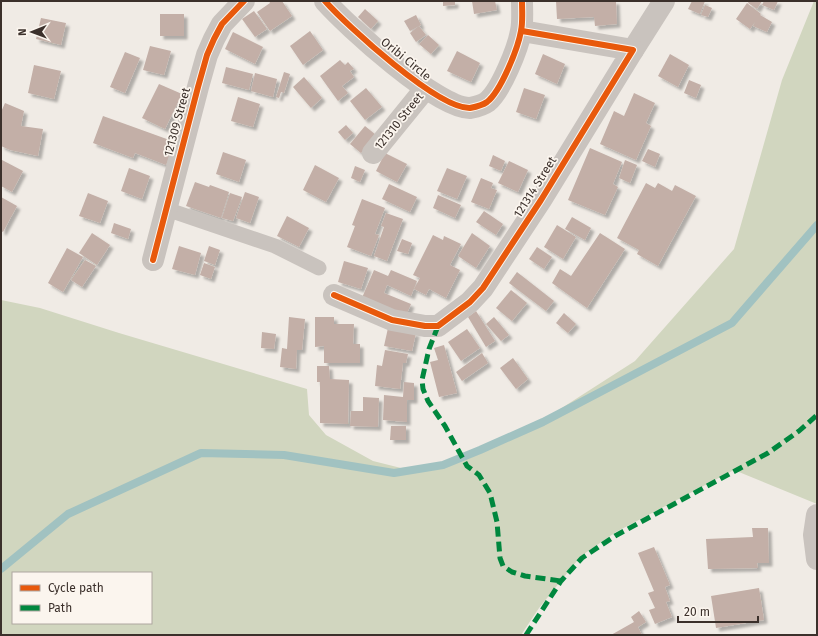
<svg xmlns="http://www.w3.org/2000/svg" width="818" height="636" font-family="'Fira Sans',sans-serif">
<defs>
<filter id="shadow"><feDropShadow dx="3.5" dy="3.5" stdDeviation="1" flood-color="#0004"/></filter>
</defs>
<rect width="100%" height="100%" fill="#f0ebe5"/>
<path fill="#d1d6bf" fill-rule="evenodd" d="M814,1h3v503l-83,-34 -118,62 -35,24 -42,52 -18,27h-520v-335l39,8 79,25 188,56 2,26 17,20 47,26 28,7 41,-4 101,-44 92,-59 99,-112 48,-169zM13,573h138v50h-138z"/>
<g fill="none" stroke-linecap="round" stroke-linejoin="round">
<path stroke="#a1c2c1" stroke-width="8" d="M1,569l67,-55 133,-61 83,2 110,18 49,-8 37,-15 63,-28 189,-99 85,-98"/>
</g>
<g fill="#c3afa7" filter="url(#shadow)">
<path d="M269,1h13l10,15 -22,15 -13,-19 13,-9z"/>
<path d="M443,1h12v4l-12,1z"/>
<path d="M472,1h23l2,9 -23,4z"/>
<path d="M556,1h60l1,23 -22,2 -1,-9 -37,2z"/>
<path d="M692,1h13l-5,13 -12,-5z"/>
<path d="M749,1h13l-5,8 -9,-6z"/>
<path d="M764,1h14l-4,9 -12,-5z"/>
<path d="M747,3l14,11 -1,1 12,7 -5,10 -14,-6 2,-4 -5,7 -14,-10z"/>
<path d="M705,5l7,3 -4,9 -7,-2z"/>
<path d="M365,9l13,12 -7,8 -13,-12z"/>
<path d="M254,11l13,18 -12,8 -13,-18z"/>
<rect x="160" y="14" width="24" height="22"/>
<path d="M416,15l5,10 -11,6 -6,-10z"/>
<path d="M41,18l25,5 -5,22 -25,-6z"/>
<path d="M419,26l7,9 -10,7 -6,-9z"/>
<path d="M310,31l13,19 -20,15 -13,-19z"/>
<path d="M233,32l30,15 -8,17 -30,-15z"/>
<path d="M428,35l11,10 -8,9 -12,-10z"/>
<path d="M150,46l21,5 -7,24 -21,-5z"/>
<path d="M457,51l23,12 -9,19 -24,-11z"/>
<path d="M125,52l15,6 -15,35 -15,-6z"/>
<path d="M543,54l22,10 -8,20 -22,-10z"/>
<path d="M670,54l19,11 -11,22 -20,-11z"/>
<path d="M340,60l5,5 3,-3 6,7 -4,2 4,6 -12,9 6,7 -10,8 -18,-25z"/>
<path d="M34,65l27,6 -7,28 -26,-6z"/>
<path d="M226,67l27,7 -4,16 -27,-7z"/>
<path d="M284,72l6,2 -6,19 -3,-1 -2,6 -3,-1z"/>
<path d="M255,73l22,6 -4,18 -22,-6z"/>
<path d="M304,77l18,21 -11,10 -18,-21z"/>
<path d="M689,80l12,5 -5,13 -12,-5z"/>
<path d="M159,84l23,10 -17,35 -23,-11z"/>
<path d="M366,88l16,19 -17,13 -15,-19z"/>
<path d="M524,88l21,7 -9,24 -20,-7z"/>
<path d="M634,93l21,10 -9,20 5,3 -15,34 -36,-16 14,-33 10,5z"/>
<path d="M238,97l22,7 -7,23 -22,-6z"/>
<path d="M5,103l19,8 -3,15 22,3 -5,27 -28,-6 -9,-4v-34z"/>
<path d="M103,116l72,26 -9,23 -31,-12 -2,5 -40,-15z"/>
<path d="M346,125l7,8 -8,7 -7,-8z"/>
<path d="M365,126l11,9 -15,18 -11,-9z"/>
<path d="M590,148l32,14 -9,22 5,3 -13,28 -37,-15z"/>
<path d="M648,149l12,5 -5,13 -13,-6z"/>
<path d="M223,152l23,8 -7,22 -23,-8z"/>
<path d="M385,153l22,11 -10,18 -21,-11z"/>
<path d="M493,155l12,6 -4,10 -12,-5z"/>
<path d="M2,160l21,11 -11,21 -11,-6z"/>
<path d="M625,160l12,5 -7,18 -11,-5z"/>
<path d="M509,161l19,9 -10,22 -20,-9z"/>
<path d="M315,165l24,13 -13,24 -23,-12z"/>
<path d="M355,166l10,4 -5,12 -9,-4z"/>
<path d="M129,168l21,8 -8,23 -21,-8z"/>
<path d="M447,168l20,8 -10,23 -20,-8z"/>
<path d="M481,178l12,5 -2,5 6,2 -8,19 -18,-7z"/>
<path d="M195,182l14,5 1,-2 19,7 -8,26 -35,-12z"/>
<path d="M646,183l9,5 3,-5 14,8 3,-6 21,11 -38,70 -21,-12 2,-4 -22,-12z"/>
<path d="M389,184l28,13 -7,15 -28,-13z"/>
<path d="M245,192l14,5 -9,26 -14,-5z"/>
<path d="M88,193l20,8 -8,22 -21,-7z"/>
<path d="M230,193l12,4 -9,24 -11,-3z"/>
<path d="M438,195l23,10 -6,13 -22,-10z"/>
<path d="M1,197l16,9 -14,26 -2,-1z"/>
<path d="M362,199l23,9 -10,26 4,1 -8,21 -24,-9 8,-21 -3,-1z"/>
<path d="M484,211l19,13 -7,11 -20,-13z"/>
<path d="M386,213l17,6 -16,42 -13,-5 10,-29 -3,-1z"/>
<path d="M287,216l22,12 -10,19 -22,-11z"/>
<path d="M572,217l19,11 -6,12 -20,-11z"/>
<path d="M114,223l17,6 -3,10 -17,-6z"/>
<path d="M557,225l19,12 -13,22 -19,-12z"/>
<path d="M92,233l18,12 -13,20 -18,-12z"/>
<path d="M472,233l18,13 -14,22 -18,-12z"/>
<path d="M600,233l25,16 -38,59 -35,-25 8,-14 11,7z"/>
<path d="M433,235l10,5 1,-4 17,8 -11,21 10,5 -14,28 -17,-9 -3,6 -12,-6 6,-11 -7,-3z"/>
<path d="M402,239l10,4 -4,11 -11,-3z"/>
<path d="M179,246l22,7 -6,22 -23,-6z"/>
<path d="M209,246l11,4 -5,15 -11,-4z"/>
<path d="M537,247l15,10 -8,12 -15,-10z"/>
<path d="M67,248l16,9 -20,35 -15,-9z"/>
<path d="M85,260l11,6 -14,21 -11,-7z"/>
<path d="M344,261l24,7 -7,21 -23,-7z"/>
<path d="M204,263l11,4 -4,12 -11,-4z"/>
<path d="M374,270l14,6 3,-6 26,11 -6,15 -24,-11 -3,8 27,11 -6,14 -44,-18z"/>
<path d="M517,272l37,29 -8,10 -37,-28z"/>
<path d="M511,290l16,13 -15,18 -16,-13z"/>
<path d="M476,311l19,30 -9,6 -18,-30z"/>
<path d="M564,313l12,11 -8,9 -12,-10z"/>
<path d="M289,317l16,2 -3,31h-5l-1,19 -16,-2 2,-19 5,1z"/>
<path d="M315,317h19v7h20l-1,20h7v19h-36v-17l-9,1z"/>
<path d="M494,317l15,18 -8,6 -15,-17z"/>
<path d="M388,328l28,5 -4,18 -28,-5z"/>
<path d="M467,329l13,19 -19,13 -13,-19z"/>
<path d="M262,332l14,2 -2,15 -13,-1z"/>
<path d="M444,345l13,48 -18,4 -9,-35 8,-2 -4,-12z"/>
<path d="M385,350l23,4 -2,9h-3l-3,26 -25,-3 2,-21 5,1z"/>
<path d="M482,353l6,10 -26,18 -6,-9z"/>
<path d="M513,358l15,21 -12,10 -16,-21z"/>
<path d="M317,366h12l1,13 19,1 -1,44 -28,-1v-41h-3z"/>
<path d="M404,382l10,1v17h-7v22l-24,-2 1,-25 19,2z"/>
<path d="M363,397l16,1 -1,29 -28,-1 1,-15h12z"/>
<path d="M391,426h15v14h-16z"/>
<path d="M752,528h16l1,35h-12l1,5 -50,1 -2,-30 47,-2z"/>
<path d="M654,547l16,38 -5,2 5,14 -4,1 6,15 -17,7 -6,-14 6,-2 -7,-15 6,-2 -16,-38z"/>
<path d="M759,588l5,32 -48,8 -5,-32z"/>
<path d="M639,611l7,11 -8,5 4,8h-31l23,-13 -3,-5z"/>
</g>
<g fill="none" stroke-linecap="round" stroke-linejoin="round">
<path stroke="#c9c3be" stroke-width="15" d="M166,209l109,37 44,22"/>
<g stroke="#c9c3be" stroke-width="22">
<path d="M325,1c22,25 113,108 145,107 5,-1 13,-3 17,-6 14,-11 31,-54 34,-71 2,-9 1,-20 1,-30"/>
<path d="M633,50l31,-49"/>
<path d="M373,153l52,-64"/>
<path d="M153,260l45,-173 9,-32 7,-16 8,-15 22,-23"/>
<path d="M334,295l58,25 33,6h13l32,-24 13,-14 58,-88 92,-150 -111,-19"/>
<path d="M817,515l-3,20 3,24"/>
</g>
<g stroke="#00873e" stroke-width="5" stroke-dasharray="10 5" stroke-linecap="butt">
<path d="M438,326l-9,23 -7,31 1,9 5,12 17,25 22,40 12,9 11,18 7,29 3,36 3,8 9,6 13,4 36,5"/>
<path d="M526,635l35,-54 21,-23 33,-22 153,-83 31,-22 18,-16"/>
</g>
<defs>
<g id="cycleway">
<path d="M325,1c22,25 113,108 145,107 5,-1 13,-3 17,-6 14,-11 31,-54 34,-71 2,-9 1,-20 1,-30"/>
<path d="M153,260l45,-173 9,-32 7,-16 8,-15 22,-23"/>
<path d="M334,295l58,25 33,6h13l32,-24 13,-14 58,-88 92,-150 -111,-19"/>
</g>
</defs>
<use href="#cycleway" stroke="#fbf5ee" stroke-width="8"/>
<use href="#cycleway" stroke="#e8590c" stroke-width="6"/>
</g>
<g text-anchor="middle" stroke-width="3.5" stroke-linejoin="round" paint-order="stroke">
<g font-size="12" fill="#3b302b" stroke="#fbf5ee">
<text transform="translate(406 59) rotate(39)" y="4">Oribi Circle</text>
<text transform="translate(399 121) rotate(-51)" y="4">121310 Street</text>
<text transform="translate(177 122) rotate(-75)" y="4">121309 Street</text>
<text transform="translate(535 187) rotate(-58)" y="4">121314 Street</text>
</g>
</g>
<rect width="818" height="636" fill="none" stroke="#3b302b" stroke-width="4"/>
<rect x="12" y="572" width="140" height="52" fill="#fbf5ee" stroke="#aea6a0"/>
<rect x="20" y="585" width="20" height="6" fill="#e8590c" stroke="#aea6a0"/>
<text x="48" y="592" font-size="12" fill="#3b302b">Cycle path</text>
<rect x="20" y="605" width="20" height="6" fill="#00873e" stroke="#aea6a0"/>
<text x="48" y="612" font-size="12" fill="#3b302b">Path</text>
<g transform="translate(32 32) rotate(269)" stroke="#fbf5ee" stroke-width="3" paint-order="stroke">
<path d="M0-3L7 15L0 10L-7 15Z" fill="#3b302b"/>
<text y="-6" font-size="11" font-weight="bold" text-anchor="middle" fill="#3b302b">N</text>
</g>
<path d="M678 616v6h80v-6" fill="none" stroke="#3b302b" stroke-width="2"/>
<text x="684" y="616" font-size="12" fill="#3b302b" stroke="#fbf5ee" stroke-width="3" paint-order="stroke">20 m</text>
</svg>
